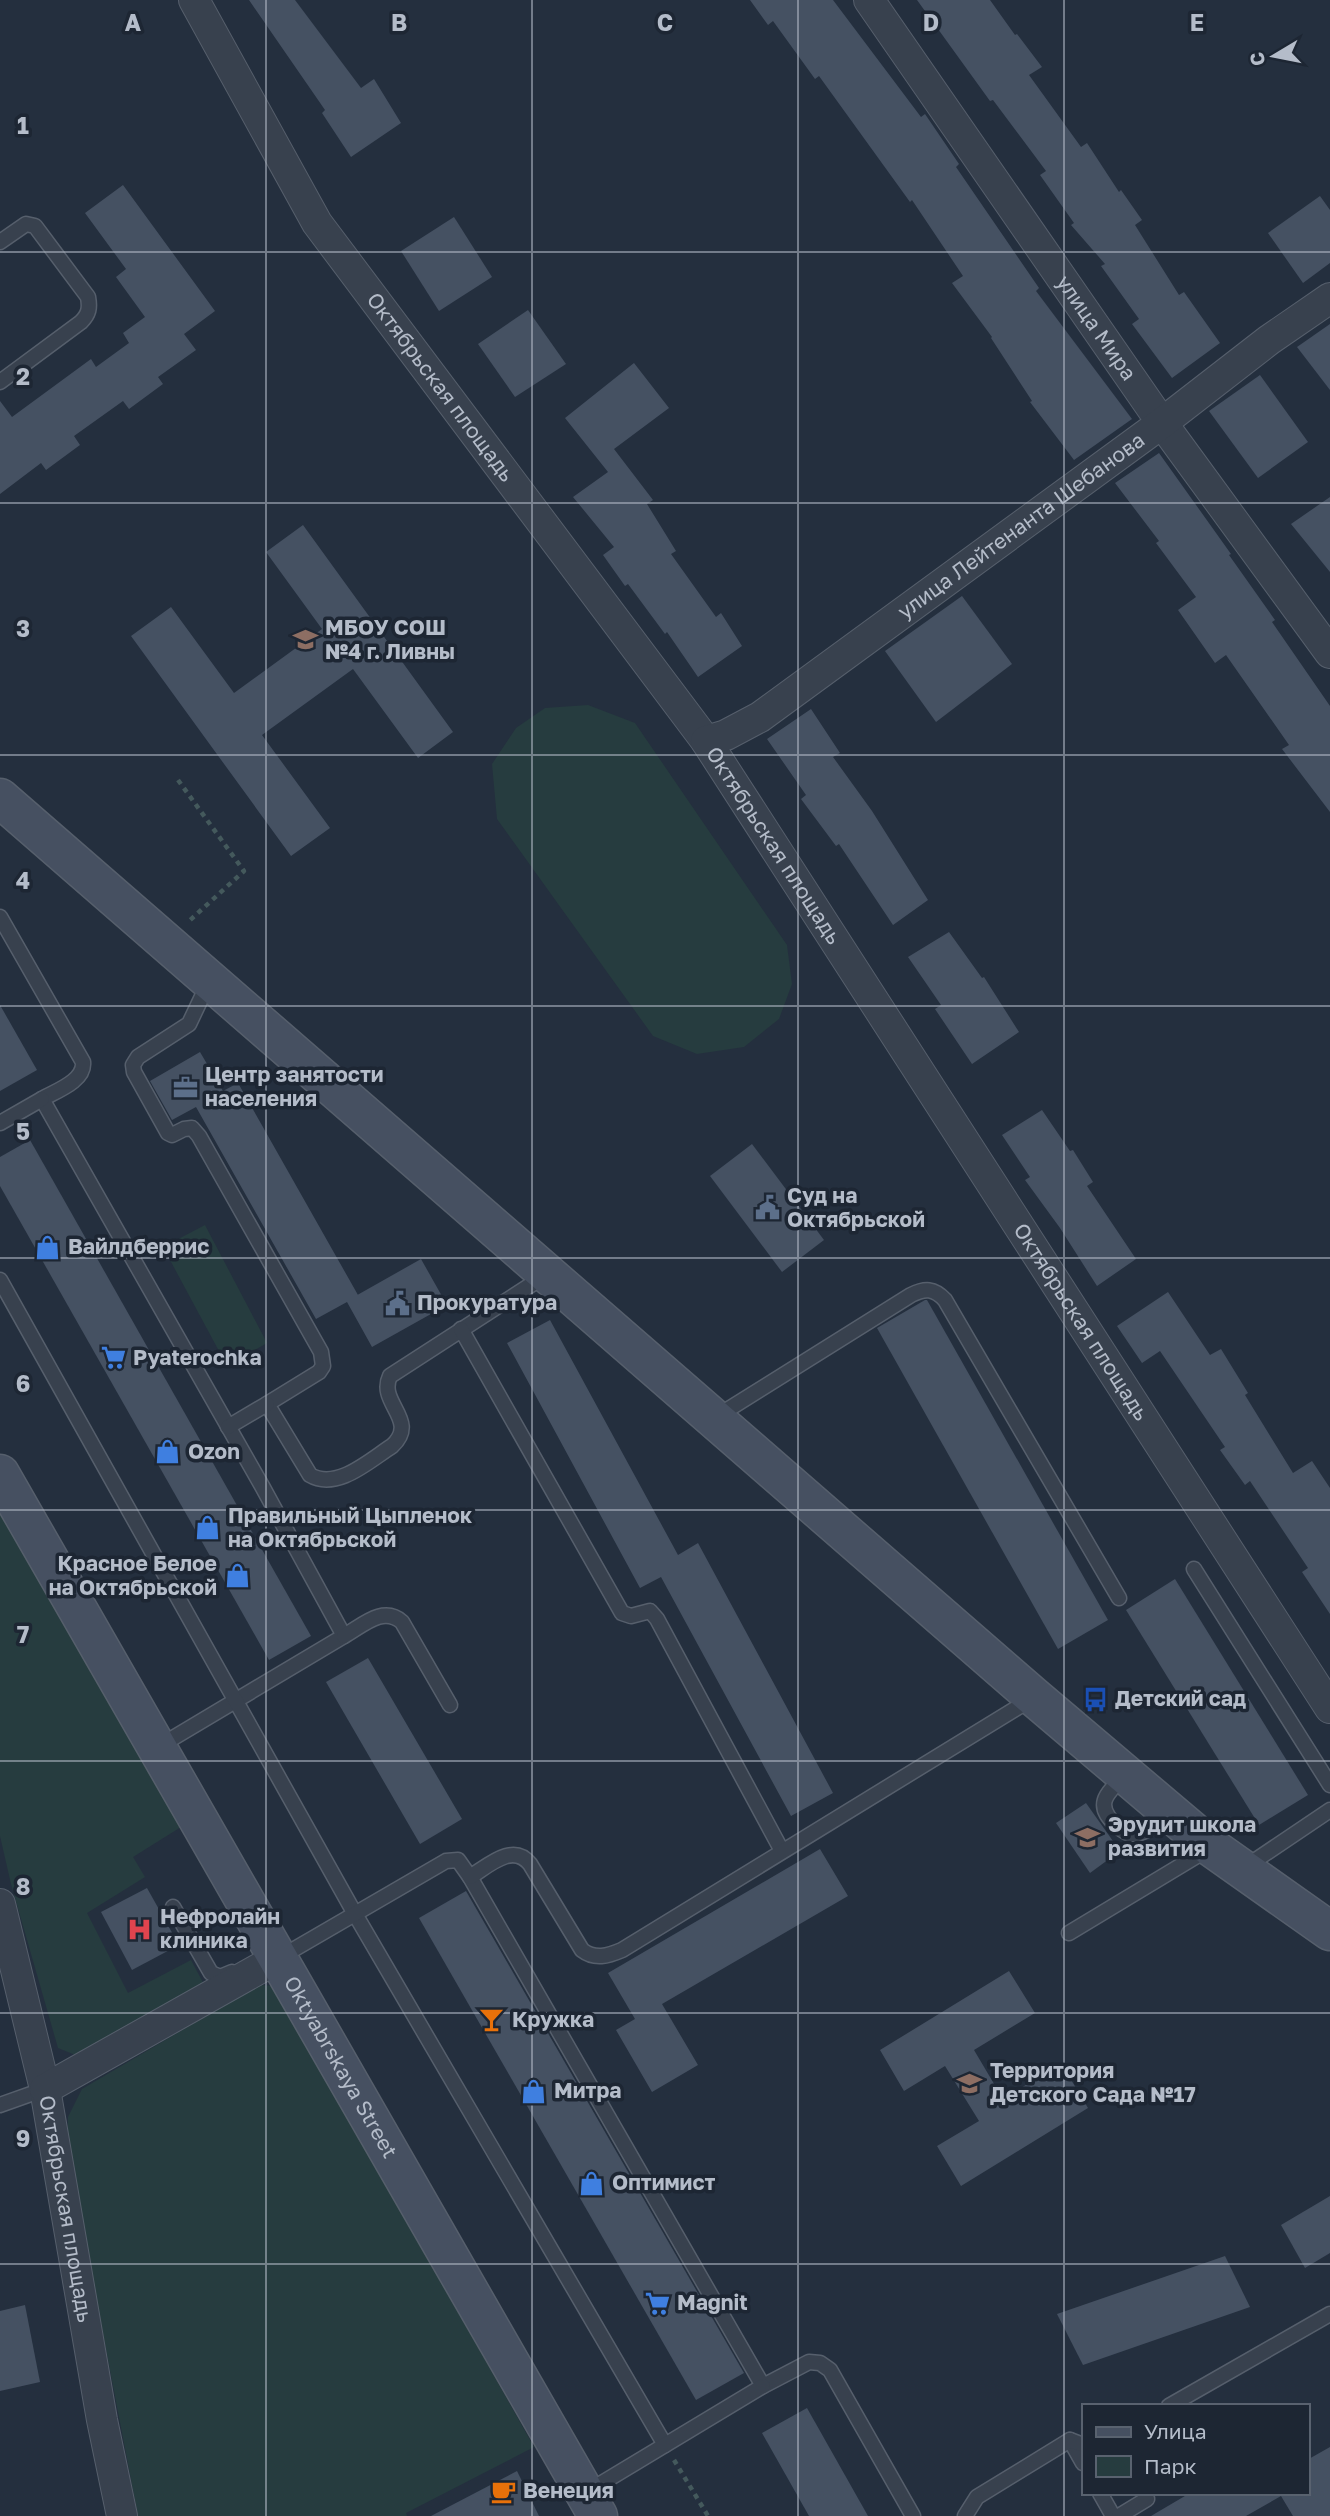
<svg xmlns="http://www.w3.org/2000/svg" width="1330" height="2516" font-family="'Golos Text',sans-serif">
<rect width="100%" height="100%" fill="#242f3e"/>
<g fill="#263c3f">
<path d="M588,705l47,18 152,222 5,39 -13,35 -35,28 -47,7 -44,-18 -156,-217 -5,-55 24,-36 29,-20z"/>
<path d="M205,1225l62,118 -40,23 -64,-119z"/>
<path d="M0,1512l181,315 -48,30 12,20 -58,36 41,80 63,-33 15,28 -128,68 -20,-8 -47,-164 -11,-48z"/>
<path d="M259,1985l16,1 259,461 -128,66 1,3h-269l-71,-370 1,-29 14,-28z"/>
</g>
<g fill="#455162">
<path d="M249,0h46l66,88 13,-9 27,44 -50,34 -29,-44 3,-3z"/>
<path d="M750,0h83l88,117 4,-3 34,50 -3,3 83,121 -3,3 96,128 -58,41 -44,-58 2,-1 -41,-63 1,-1 -40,-54 11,-7 -51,-76 -2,2 -91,-126 -4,3 -42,-58 -5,4z"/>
<path d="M917,0h73l25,35 2,-1 25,33 -13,8 52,72 6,-4 32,49 2,-2 21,30 -7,5 44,70 5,-3 36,51 -48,35 -40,-54 7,-5 -38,-53 4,-2 -34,-39 3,-2 -34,-48 6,-4 -53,-71 -3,1z"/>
<path d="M123,185l92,126 -31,23 12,16 -38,27 5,7 -34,25 -6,-8 -49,35 6,9 -34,25 -5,-7 -41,31v-93l12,16 79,-58 5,8 33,-24 -6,-10 22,-16 -29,-40 10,-8 -41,-56z"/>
<path d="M1320,196l10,14v53l-27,20 -35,-50z"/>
<path d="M454,217l38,60 -53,34 -38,-60z"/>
<path d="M528,310l38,54 -51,33 -37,-53z"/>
<path d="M1330,324v66l-33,-43z"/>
<path d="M634,363l35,45 -55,41 39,51 -6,4 29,47 -5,3 45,63 5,-4 21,33 -44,31 -31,-45 -2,2 -37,-50 -3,2 -22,-31 11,-8 -41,-50 35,-25 -43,-54z"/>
<path d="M1260,375l48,67 -50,36 -49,-67z"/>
<path d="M1159,453l72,101 -2,1 46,65 -3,2 58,84v106l-48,-63 7,-4 -63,-90 -11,8 -37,-53 18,-13 -40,-54 3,-2 -44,-58z"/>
<path d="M1330,497v75l-39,-48z"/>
<path d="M303,525l150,207 -35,26 -65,-89 -91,66 68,93 -39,28 -160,-220 40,-29 63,86 88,-64 -56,-77z"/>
<path d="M962,596l50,68 -76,58 -51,-71z"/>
<path d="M811,709l29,44 -7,4 39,54 56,89 -35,25 -54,-81 -3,2 -35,-47 5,-4 -39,-56z"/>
<path d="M949,932l33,46 2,-1 35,55 -47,32 -37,-55 6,-4 -33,-48z"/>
<path d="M0,1005l37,65 -37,21z"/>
<path d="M200,1052l23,39 15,-8 120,212 -6,3 69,-39 26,46 -75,42 -25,-45 -31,17 -120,-212 -24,13 -22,-39z"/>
<path d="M1042,1110l28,41 3,-1 20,32 -6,4 49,73 -39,27 -37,-58 -35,-48 5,-3 -28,-42z"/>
<path d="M30,1140l281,496 -42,24 -269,-474v-29z"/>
<path d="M752,1144l72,96 -42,32 -72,-96z"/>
<path d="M1168,1292l42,63 11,-6 27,44 -3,2 48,78 19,-12 18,27v126l-28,-42 6,-4 -58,-87 -5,4 -25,-35 5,-3 -65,-96 -18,12 -25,-37z"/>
<path d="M925,1300h2l181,320 -50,29 -181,-321z"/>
<path d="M550,1320l128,235 20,-12 135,250 -42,23 -130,-239 -21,11 -133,-245z"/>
<path d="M1175,1579l133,216 -49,30 -133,-215z"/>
<path d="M368,1658l94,161 -42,25 -94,-162z"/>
<path d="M1086,1803l34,48 -30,22 -34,-50z"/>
<path d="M820,1849l28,47 -186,108 36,61 -46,27 -36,-62 19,-11 -27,-46z"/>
<path d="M147,1888l32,57 -47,25 -31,-58z"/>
<path d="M466,1891l278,482 -48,27 -277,-482z"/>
<path d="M1009,1971l26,42 -61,37 29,49 58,-36 27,45 -127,78 -24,-40 42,-25 -34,-55 -41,25 -24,-41z"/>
<path d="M1330,2196v57l-25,15 -24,-43z"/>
<path d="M1225,2256l25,51 -167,58 -26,-51z"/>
<path d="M25,2305l15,77 -40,9v-80z"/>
<path d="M807,2408l61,108h-59l-47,-83z"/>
<path d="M1330,2447v69h-37l-12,-20 -35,20h-95l39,-23h117v-33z"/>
<path d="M517,2471l22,45h-108z"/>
</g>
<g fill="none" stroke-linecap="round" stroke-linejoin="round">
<defs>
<g id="lane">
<path d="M0,242l26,-18 9,2 53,71c2,11 1,17 -7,25l-81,60"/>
<path d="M0,917l83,145c2,19 -27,29 -41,37l220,387 82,150 -186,111"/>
<path d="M208,984l-19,40 -51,33 -5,8 1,7 34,61 4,2 12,-6 8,-1 7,8 122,216 2,14 -4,6 -52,32 43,71c27,16 60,-15 82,-29 28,-26 -15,-43 -2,-70l156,-101"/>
<path d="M0,1123l42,-24"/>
<path d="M0,1280l355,634 310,531"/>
<path d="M461,1329l161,284 9,3 19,-5 7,8 125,232"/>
<path d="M716,1417l195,-122c14,-7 23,-7 34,5l174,298"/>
<path d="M228,1427l39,-23"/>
<path d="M1194,1569l136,216"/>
<path d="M344,1636c18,-10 39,-31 58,-14l48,83"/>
<path d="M1124,1777c-19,17 -30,29 -7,49 4,3 8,7 14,8 14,1 29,-12 40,-19"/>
<path d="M1244,1868l86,-58"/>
<path d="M470,1877l293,509 46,-24 11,1 10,7 83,146"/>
<path d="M173,1907l38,66 9,4 12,-5"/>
<path d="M1069,1933l141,-85"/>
<path d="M279,1958l167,-97 12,-1 12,17c18,-11 43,-35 60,-13l52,86c13,10 26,6 40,0l411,-252"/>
<path d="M0,2105l45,-16"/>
<path d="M1169,2406l161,-92"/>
<path d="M1070,2440l13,23"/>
<path d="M587,2492l176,-106"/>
<path d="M1100,2493l13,23"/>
<path d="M965,2516l12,-19 93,-57 13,5"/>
<path d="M1119,2516l28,-17"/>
</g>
<g id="street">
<path id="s1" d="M194,0l123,223 389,518 624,967"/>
<path id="s2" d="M869,0l293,423 168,230"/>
<path id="s3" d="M706,741l20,-6 34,-18 402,-294 107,-83 61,-42"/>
<path id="s4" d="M0,1904l45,185 57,331 20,96"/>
<path d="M45,2089l233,-131"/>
</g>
<g id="secondary">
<path d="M0,798l1034,899 177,150 119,84"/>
<path id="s5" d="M0,1474l598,1042"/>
</g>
</defs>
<use href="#lane" stroke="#565f6c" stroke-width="17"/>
<use href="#street" stroke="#565f6c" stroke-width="32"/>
<use href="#secondary" stroke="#565f6c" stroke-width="41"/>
<g stroke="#44595c" stroke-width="4.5" stroke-dasharray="5 5" stroke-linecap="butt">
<path d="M178,780l66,91 -56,51"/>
<path d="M674,2460l34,56"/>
</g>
<use href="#lane" stroke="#38414e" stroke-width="14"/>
<use href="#street" stroke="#38414e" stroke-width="30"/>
<use href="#secondary" stroke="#465061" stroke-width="38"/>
</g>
<path fill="none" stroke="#b4bcc9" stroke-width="2" stroke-opacity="0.55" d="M266,0v2516M532,0v2516M798,0v2516M1064,0v2516M0,252h1330M0,503h1330M0,755h1330M0,1006h1330M0,1258h1330M0,1510h1330M0,1761h1330M0,2013h1330M0,2264h1330"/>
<defs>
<symbol id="school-bare" viewBox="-9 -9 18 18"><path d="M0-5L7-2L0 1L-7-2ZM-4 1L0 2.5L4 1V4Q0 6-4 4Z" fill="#8d6e63" stroke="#1d2633" stroke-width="2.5" paint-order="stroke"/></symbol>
<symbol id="office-bare" viewBox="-9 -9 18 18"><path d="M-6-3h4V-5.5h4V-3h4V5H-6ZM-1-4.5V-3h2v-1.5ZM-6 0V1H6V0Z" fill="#5c6f8a" stroke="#1d2633" stroke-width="2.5" paint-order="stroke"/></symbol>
<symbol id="civic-bare" viewBox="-9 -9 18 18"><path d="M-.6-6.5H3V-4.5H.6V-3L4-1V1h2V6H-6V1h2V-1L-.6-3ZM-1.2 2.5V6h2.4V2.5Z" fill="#5c6f8a" stroke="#1d2633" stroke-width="2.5" paint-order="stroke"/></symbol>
<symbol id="shop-bare" viewBox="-9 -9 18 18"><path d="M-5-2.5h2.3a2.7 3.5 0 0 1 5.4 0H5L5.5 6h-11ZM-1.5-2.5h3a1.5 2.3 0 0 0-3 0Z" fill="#3f7fe0" stroke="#1d2633" stroke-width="2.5" paint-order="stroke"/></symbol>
<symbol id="supermarket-bare" viewBox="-9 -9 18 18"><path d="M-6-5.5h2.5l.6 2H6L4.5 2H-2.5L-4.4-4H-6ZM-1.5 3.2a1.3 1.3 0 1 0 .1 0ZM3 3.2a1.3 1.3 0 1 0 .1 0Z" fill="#3f7fe0" stroke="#1d2633" stroke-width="2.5" paint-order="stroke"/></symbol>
<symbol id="bus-bare" viewBox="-9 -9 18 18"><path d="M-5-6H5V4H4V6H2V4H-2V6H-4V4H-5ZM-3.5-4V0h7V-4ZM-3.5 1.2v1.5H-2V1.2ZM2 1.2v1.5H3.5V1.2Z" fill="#1a4fb4" stroke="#1d2633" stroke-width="2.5" paint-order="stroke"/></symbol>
<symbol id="hospital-bare" viewBox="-9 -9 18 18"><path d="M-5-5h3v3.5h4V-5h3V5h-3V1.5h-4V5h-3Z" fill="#e0444e" stroke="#1d2633" stroke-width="2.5" paint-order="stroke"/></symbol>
<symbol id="bar-bare" viewBox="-9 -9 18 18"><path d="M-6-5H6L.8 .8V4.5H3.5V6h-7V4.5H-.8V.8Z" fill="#e8710a" stroke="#1d2633" stroke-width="2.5" paint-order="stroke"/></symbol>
<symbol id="cafe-bare" viewBox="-9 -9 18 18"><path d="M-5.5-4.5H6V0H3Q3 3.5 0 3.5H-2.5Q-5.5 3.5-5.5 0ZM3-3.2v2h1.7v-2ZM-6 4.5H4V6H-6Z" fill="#e8710a" stroke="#1d2633" stroke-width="2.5" paint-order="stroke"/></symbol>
</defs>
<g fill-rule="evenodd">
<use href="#school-bare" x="288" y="622" width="35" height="35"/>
<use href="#office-bare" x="168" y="1070" width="35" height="35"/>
<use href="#civic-bare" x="750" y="1190" width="35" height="35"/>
<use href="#shop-bare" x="30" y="1230" width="35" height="35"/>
<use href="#civic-bare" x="380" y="1286" width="35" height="35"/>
<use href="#supermarket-bare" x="96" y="1340" width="35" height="35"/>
<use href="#shop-bare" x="150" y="1434" width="35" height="35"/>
<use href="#shop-bare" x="190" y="1510" width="35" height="35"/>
<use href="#shop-bare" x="220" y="1558" width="35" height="35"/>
<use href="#bus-bare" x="1078" y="1682" width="35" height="35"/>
<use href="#school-bare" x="1070" y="1820" width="35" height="35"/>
<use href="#hospital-bare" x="122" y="1912" width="35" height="35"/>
<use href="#bar-bare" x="474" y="2002" width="35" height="35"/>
<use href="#school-bare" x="952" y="2066" width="35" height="35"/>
<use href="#shop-bare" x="516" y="2074" width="35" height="35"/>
<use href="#shop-bare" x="574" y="2166" width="35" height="35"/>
<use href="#supermarket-bare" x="640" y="2286" width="35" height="35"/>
<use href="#cafe-bare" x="486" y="2474" width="35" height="35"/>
</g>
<g text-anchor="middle" stroke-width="7" stroke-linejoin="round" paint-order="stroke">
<g font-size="21" fill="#b4bcc9" stroke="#1d2633">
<text dy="7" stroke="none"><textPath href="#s2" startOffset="399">улица Мира</textPath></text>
<text dy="7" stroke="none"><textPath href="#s1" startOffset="460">Октябрьская площадь</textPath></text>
<text dy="7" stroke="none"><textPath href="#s3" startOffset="383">улица Лейтенанта Шебанова</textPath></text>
<text dy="7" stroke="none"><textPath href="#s1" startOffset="1027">Октябрьская площадь</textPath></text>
<text dy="7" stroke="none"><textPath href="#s1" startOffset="1594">Октябрьская площадь</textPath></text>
<text dy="7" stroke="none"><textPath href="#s5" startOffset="684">Oktyabrskaya Street</textPath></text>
<text dy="7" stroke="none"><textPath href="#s4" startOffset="312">Октябрьская площадь</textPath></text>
</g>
<g font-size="21" font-weight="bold" fill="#b4bcc9" stroke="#1d2633" text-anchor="start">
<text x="325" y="635">МБОУ СОШ<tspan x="325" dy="24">№4 г. Ливны</tspan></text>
<text x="205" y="1082">Центр занятости<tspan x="205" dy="24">населения</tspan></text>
<text x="787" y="1203">Суд на<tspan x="787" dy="24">Октябрьской</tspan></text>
<text x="68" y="1254">Вайлдберрис</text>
<text x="417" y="1310">Прокуратура</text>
<text x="133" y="1365">Pyaterochka</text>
<text x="188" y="1459">Ozon</text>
<text x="228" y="1523">Правильный Цыпленок<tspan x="228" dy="24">на Октябрьской</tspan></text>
<text x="217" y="1571" text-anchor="end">Красное Белое<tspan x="217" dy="24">на Октябрьской</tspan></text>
<text x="1115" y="1706">Детский сад</text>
<text x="1108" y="1832">Эрудит школа<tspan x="1108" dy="24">развития</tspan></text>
<text x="160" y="1924">Нефролайн<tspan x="160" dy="24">клиника</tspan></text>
<text x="512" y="2027">Кружка</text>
<text x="990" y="2078">Территория<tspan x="990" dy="24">Детского Сада №17</tspan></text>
<text x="554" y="2098">Митра</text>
<text x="612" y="2190">Оптимист</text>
<text x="677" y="2310">Magnit</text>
<text x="523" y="2498">Венеция</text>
</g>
</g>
<g font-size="23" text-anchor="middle" font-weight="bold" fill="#b4bcc9" stroke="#1d2633" stroke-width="7" stroke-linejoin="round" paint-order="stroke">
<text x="133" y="31">A</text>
<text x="399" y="31">B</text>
<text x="665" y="31">C</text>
<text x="931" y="31">D</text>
<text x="1197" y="31">E</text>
<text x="23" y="134">1</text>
<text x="23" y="385">2</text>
<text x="23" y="637">3</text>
<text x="23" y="889">4</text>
<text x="23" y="1140">5</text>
<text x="23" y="1392">6</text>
<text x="23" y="1643">7</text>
<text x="23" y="1895">8</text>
<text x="23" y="2147">9</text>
</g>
<rect x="1082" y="2404" width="228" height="91" fill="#1d2633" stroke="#59626f" stroke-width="2"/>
<rect x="1096" y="2427" width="35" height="10" fill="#465061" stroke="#59626f" stroke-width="2"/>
<text x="1144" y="2439" font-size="21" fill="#b4bcc9">Улица</text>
<rect x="1096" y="2456" width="35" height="21" fill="#263c3f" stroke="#59626f" stroke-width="2"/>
<text x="1144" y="2474" font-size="21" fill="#b4bcc9">Парк</text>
<g transform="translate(1274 56) rotate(260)" stroke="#1d2633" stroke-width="5" paint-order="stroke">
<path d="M0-5L12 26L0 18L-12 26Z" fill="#b4bcc9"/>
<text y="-10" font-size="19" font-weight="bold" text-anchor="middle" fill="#b4bcc9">С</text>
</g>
</svg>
